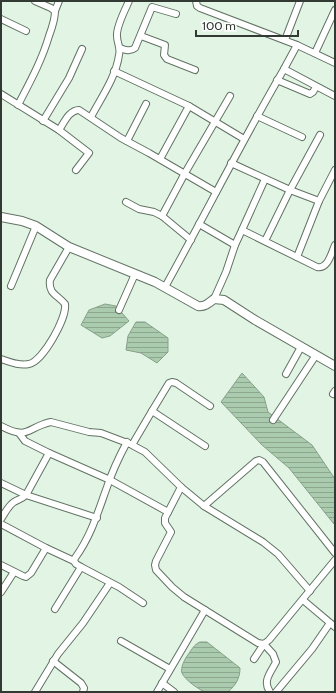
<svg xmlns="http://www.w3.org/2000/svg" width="336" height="693" font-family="Cabin,sans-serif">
<defs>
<pattern id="water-rules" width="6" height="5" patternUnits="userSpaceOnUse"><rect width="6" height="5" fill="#abcbaf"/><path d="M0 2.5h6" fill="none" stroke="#8ca68f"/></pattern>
</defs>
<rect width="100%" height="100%" fill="#e2f5e4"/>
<g fill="url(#water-rules)" stroke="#87a08a">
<path d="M105,304l11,2 13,15 -19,15 -8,2 -21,-13 8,-15z"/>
<path d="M136,322h9l23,16v14l-11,11 -16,-10 -15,-3 2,-14z"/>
<path d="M242,373l22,24 4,15 44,33 23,34v45h-1l-45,-56 -27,-23 -41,-43z"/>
<path d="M200,642h7l33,26c0,10 -4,17 -12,24 -7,0 -15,1 -22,0 -6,-1 -22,-13 -24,-19 -2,-5 3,-14 5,-17 4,-5 7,-12 13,-14z"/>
</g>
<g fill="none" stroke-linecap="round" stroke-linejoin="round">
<defs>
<g id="minor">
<path d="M196,1l1,5 3,2 97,37 -13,24"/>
<path d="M55,11l4,-10"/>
<path d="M1,19l25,12"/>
<path d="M141,36l24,9 -1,10 3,4 28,11"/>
<path d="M285,40l15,-39"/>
<path d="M297,45l38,18"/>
<path d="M120,48c5,2 10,4 15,0l17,-41 24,7"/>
<path d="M315,53l20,-43"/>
<path d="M114,71l75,35 -29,53"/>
<path d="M277,80l33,14 3,-2 3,-5"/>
<path d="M1,94l58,36 30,23 -13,17"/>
<path d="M18,105c12,-23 24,-45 31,-69 3,-8 6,-16 6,-25l-4,-3 -16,-7"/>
<path d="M189,106l55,33"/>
<path d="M257,116l45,21"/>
<path d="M91,117c10,-19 25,-40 28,-62 2,-7 -2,-12 -2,-19 -1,-9 8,-26 12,-35"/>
<path d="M43,121l26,-43 13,-29"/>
<path d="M59,130c5,-7 10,-20 20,-20l42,28 28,15 67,39"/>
<path d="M127,141l19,-37"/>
<path d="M231,163l59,27 29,11"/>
<path d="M126,202l13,7 15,3 8,4 29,24"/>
<path d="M162,216l23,-43 45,-77"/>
<path d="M199,224l36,21"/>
<path d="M242,230l23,-51"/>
<path d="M265,241l25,-51 30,-55"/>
<path d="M297,257l22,-56 16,-31"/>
<path d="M11,286l25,-60"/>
<path d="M165,287c40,-72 77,-146 119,-218l51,27"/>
<path d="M214,299l12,-27 9,-27 7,-15 75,37c11,2 14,-13 18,-22"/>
<path d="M119,310l16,-36"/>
<path d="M1,359c9,3 18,7 28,5 14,-3 38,-46 36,-60 -7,-9 -17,-10 -15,-24l19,-33"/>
<path d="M286,374l15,-27"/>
<path d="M333,394l2,-3"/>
<path d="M152,411l17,-28 3,-1 4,1 34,23"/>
<path d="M273,420l43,-65"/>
<path d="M1,426c28,15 26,1 50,-4l38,10 12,1 29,11"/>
<path d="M19,433l6,8 24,12"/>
<path d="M1,483l25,12 71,23"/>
<path d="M181,487l-16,31v5l6,9 -15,29 -1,4 1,5 16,17 12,10 74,46 6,1 5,-4 66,-80"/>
<path d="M204,506l-23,-19 -36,-35 -13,-7 20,-34 53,35"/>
<path d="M1,519c4,-6 7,-13 13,-17 5,-3 8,-3 12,-7l23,-42 61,27 58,32"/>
<path d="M1,524l45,24 28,13"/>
<path d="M1,565l22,11 3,1 5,-4 15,-25"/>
<path d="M81,567l38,20 24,16"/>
<path d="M310,591l-32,-37 -15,-12 -59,-36 52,-45 3,-1 4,2 72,91"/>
<path d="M1,592l13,-20"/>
<path d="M303,600l32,27"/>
<path d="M55,609l26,-42 -5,-3 -2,-3 1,-3c16,-22 23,-46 32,-71 5,-15 12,-30 20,-45"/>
<path d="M121,641l49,28"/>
<path d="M254,659l10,-15 9,10 3,8c-5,10 -14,19 -6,30"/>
<path d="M53,661l28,22 3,5 -1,4"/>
<path d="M162,683l12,9"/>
<path d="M35,692l23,-38 25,-31 27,-40"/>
<path d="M157,692l48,-82"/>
<path d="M276,692l36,-43 18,-26"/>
</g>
<path id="tertiary" d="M1,217l21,4 14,5 33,21 86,35 43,24c7,1 11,-3 16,-7l10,1 31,20 80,46"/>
</defs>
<use href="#minor" stroke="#627264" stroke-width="8"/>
<use href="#tertiary" stroke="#627264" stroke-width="10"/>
<use href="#minor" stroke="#fff" stroke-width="6"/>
<use href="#tertiary" stroke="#fff" stroke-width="8"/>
</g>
<rect width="336" height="693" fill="none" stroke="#333a34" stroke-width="4"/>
<path d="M196 30v6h102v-6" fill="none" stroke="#333a34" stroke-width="2"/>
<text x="202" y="30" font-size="12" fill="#333a34" stroke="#ffffff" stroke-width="3" paint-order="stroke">100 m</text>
</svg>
